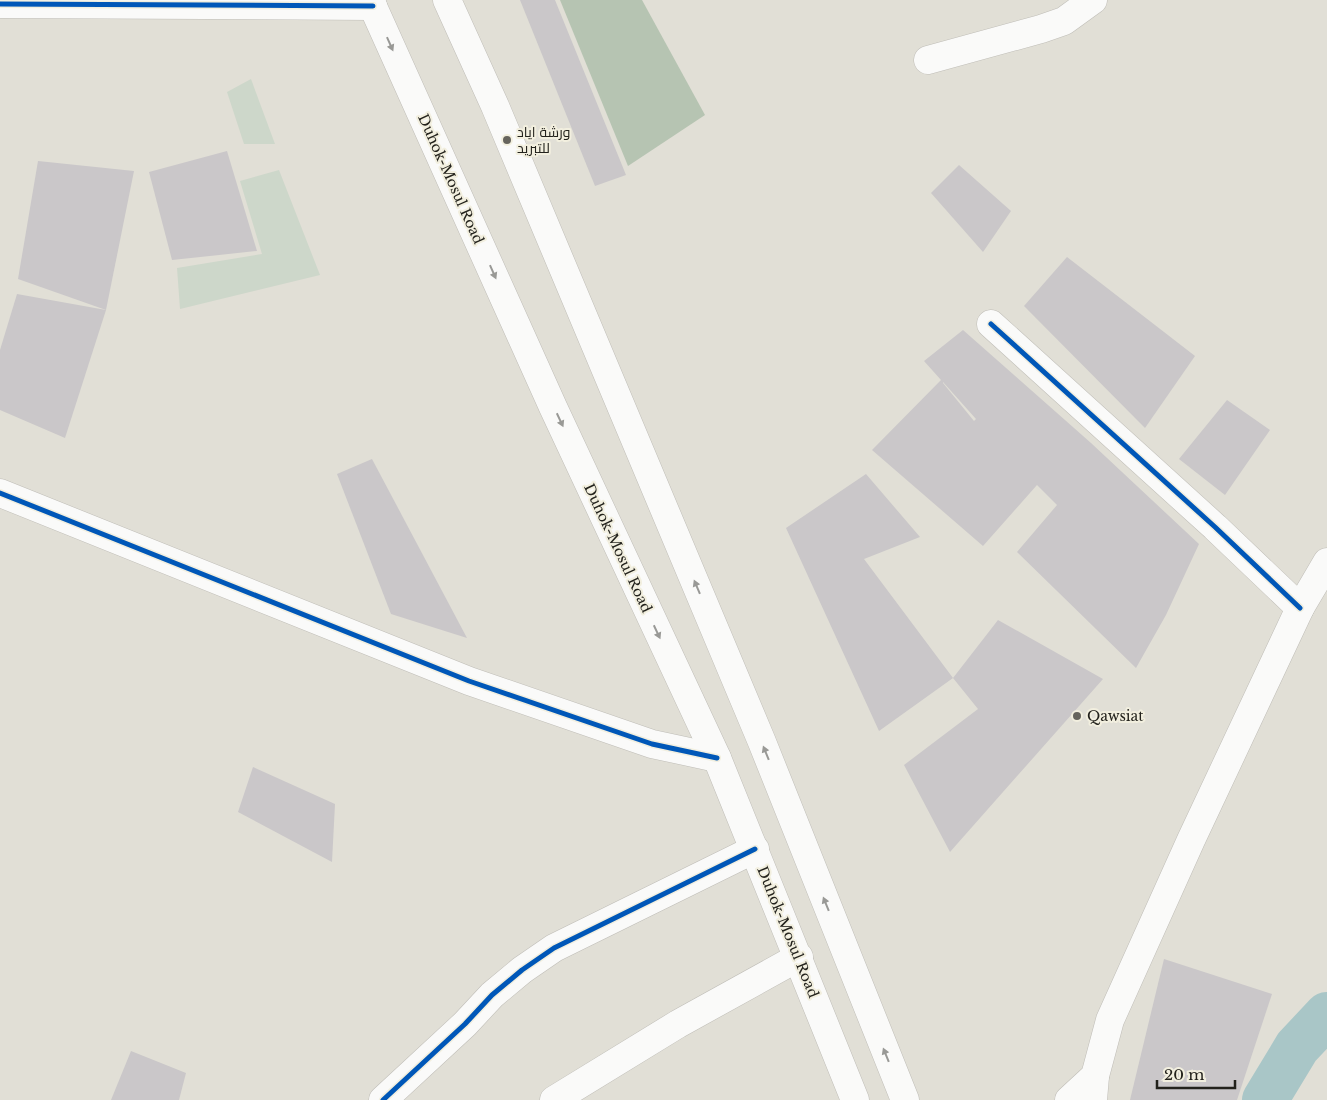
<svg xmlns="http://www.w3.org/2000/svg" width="1327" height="1100" font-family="'Libre Baskerville',Cairo,serif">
<rect width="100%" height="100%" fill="#e1dfd6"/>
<g fill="#cdd7ca">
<path d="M251,79l24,65h-31l-17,-52z"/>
<path d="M279,170l41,105 -140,34 -3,-41 85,-14 -22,-73z"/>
</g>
<path fill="#b6c4b2" d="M560,0h82l63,115 -77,51z"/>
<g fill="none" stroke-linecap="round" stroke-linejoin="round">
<path stroke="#a9c6c7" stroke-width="46" d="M1265,1100l32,-53 30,-32"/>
</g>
<g fill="#cac7c9" fill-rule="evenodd">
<path d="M520,0h35l71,175 -31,11z"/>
<path d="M227,151l30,100 -85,9 -23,-88z"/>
<path d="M38,161l96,10 -28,139 -88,-31z"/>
<path d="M959,165l52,46 -28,41 -52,-59z"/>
<path d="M1067,257l128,99 -50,72 -121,-122z"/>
<path d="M17,294l89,16 -41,128 -65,-28v-60z"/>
<path d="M963,330l128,113 108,101 -33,71 -30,53 -119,-116 40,-47 -20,-20 -54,61 -111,-96 69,-70 -17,-19zM943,382l33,37 -2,2 -31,-38z"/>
<path d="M1227,400l43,30 -45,65 -46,-36z"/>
<path d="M372,459l95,179 -76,-24 -54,-140z"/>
<path d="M866,474l54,63 -56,22 89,119 -74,53 -93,-203z"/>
<path d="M998,620l105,59 -153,173 -46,-87 74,-56 -25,-31z"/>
<path d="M253,767l82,37 -3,58 -94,-50z"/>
<path d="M1164,959l108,35 -35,106h-107z"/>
<path d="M131,1051l55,22 -7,27h-68z"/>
</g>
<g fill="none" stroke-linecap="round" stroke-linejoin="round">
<defs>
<g id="minor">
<path d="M0,4l373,2"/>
<path d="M928,60l113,-31 23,-8 29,-21"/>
<path d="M991,324l224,203 85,81"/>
<path d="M0,493l469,188 183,63 65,14"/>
<path d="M383,1100l82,-76 27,-29 30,-25 32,-22 201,-99"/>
<path d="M554,1100l124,-76 121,-67"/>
</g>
<path id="major" d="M1069,1100l26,-24 15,-56 81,-180 109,-232 27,-46"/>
<g id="highway">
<path d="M370,0l183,407 164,351 138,342"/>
<path d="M447,0l48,106 267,636 143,358"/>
<path d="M1093,1100l2,-24"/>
</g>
</defs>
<use href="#minor" stroke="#bfbdb7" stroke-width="29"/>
<use href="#major" stroke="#bfbdb7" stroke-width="29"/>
<use href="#highway" stroke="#bfbdb7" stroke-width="29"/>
<use href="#minor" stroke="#fafaf9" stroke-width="28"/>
<use href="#major" stroke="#fafaf9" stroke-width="28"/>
<use href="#highway" stroke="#fafaf9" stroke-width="28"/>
<defs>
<g id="cycleway">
<path d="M0,4l373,2"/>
<path d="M991,324l224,203 85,81"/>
<path d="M0,493l469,188 183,63 65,14"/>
<path d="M383,1100l82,-76 27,-29 30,-25 32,-22 201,-99"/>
</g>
</defs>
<use href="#cycleway" stroke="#f2efdf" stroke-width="8"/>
<use href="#cycleway" stroke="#0057b8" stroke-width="5"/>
</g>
<defs><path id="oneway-solid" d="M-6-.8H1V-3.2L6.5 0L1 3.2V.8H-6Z" transform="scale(1.25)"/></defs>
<g fill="#999996">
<use href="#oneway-solid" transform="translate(390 44) rotate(66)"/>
<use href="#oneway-solid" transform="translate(493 272) rotate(66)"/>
<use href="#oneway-solid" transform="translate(560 420) rotate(65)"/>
<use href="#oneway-solid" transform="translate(697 587) rotate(-113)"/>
<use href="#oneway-solid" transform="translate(657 632) rotate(65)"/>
<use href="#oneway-solid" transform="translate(766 753) rotate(-112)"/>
<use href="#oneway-solid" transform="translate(826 904) rotate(-112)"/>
<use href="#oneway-solid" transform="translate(886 1055) rotate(-112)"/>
</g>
<g fill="#66645d" stroke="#f2efdf" stroke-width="2">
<circle cx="507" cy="140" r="5"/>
<circle cx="1077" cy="716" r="5"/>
</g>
<g text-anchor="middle" stroke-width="4" stroke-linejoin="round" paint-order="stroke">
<g font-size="14" fill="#23221c" stroke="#f2efdf" text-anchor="start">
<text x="517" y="137">ورشة اياد<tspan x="517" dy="16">للتبريد</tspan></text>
<text x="1087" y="721">Qawsiat</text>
</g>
<g font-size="14" fill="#23221c" stroke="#f2efdf">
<text transform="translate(451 179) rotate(66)" y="5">Duhok-Mosul Road</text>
<text transform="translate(618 548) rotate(65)" y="5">Duhok-Mosul Road</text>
<text transform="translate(788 932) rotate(68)" y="5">Duhok-Mosul Road</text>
</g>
</g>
<path d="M1157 1080v8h78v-8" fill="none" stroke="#23221c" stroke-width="2.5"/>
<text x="1164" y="1080" font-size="15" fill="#23221c" stroke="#f2efdf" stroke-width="4" paint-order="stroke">20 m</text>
</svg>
